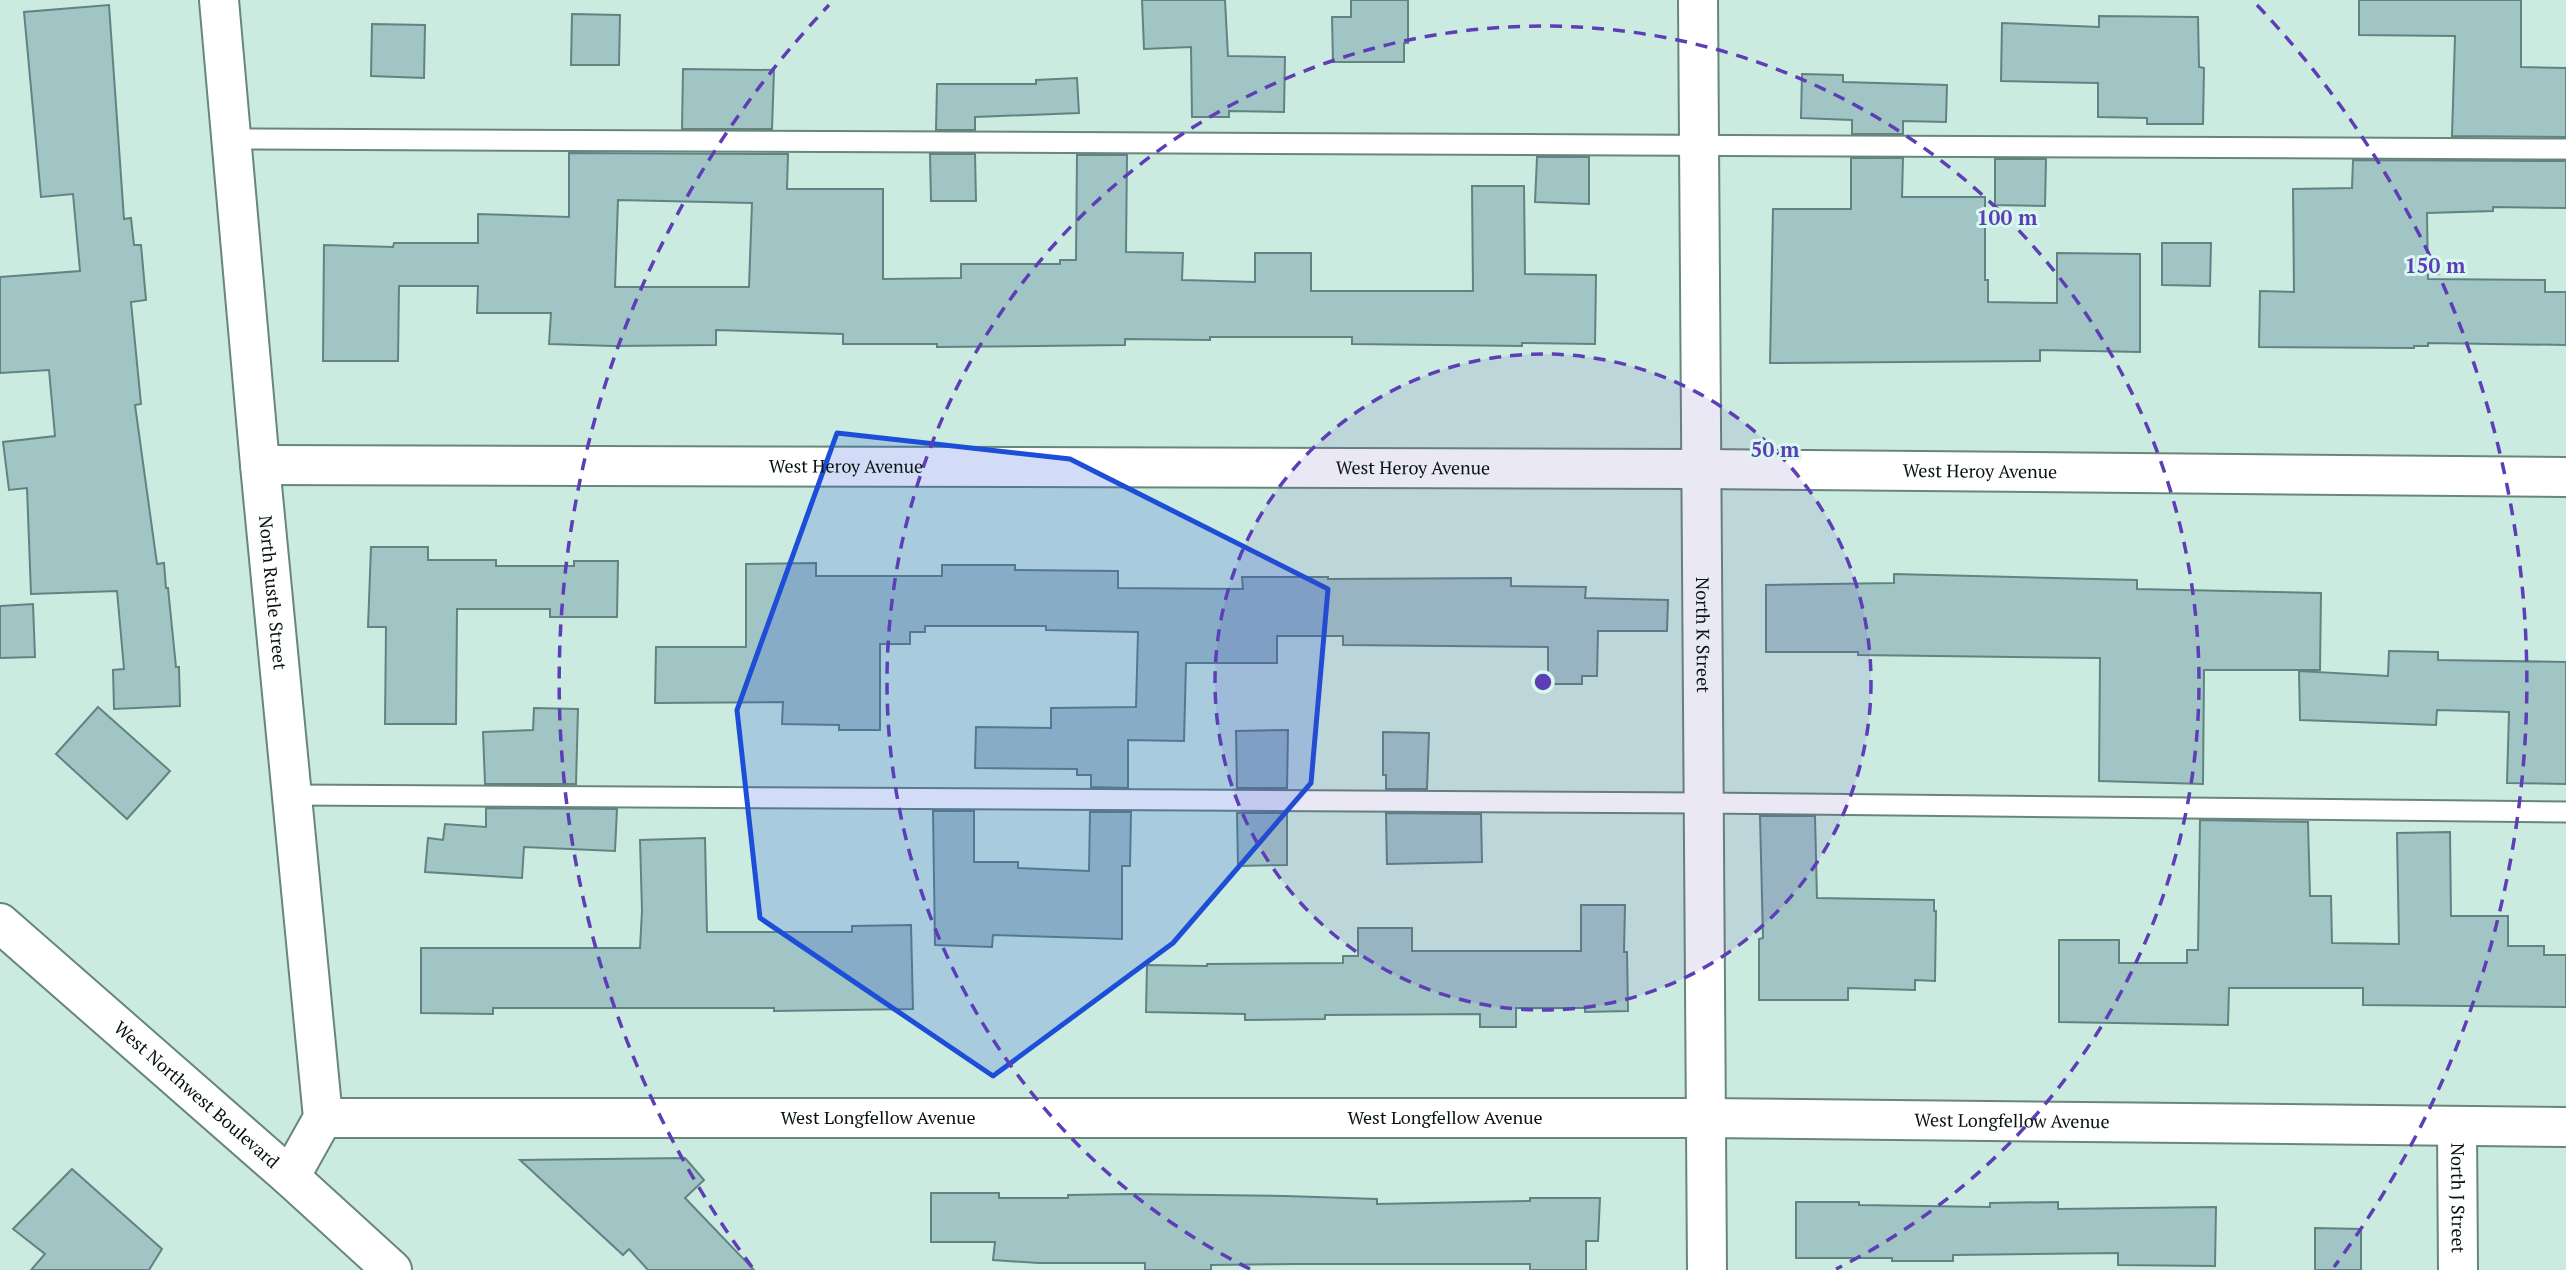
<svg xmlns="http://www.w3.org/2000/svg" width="2566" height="1270" font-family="'PT Serif',serif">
<rect width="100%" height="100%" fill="#cbebe0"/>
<g fill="#a1c4c4" stroke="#618382" stroke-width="2" fill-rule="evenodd">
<path d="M1142,0h83l3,56 57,1 -1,55 -55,-1v6h-37l-1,-70 -47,2z"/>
<path d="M1351,0h57v43h-4v19h-71l-1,-45h19z"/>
<path d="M2359,0h162v67l45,1v69l-114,-1 3,-100 -96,-1z"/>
<path d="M109,5l15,214 7,-1 3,27h7l5,55 -15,2 10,102 -6,1 22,159 7,-1 2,25h2l8,79h3l1,39 -66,3 -1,-39 11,-1 -7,-78 -86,3 -4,-106 -18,2 -6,-48 52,-6 -6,-66 -49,3v-96l80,-6 -7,-77 -32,3 -17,-185z"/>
<path d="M572,14l48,1 -1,50h-48z"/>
<path d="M2099,16l99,1 1,50 5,1 -1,56h-56v-6l-49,-1v-34l-97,-2 1,-58 97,4z"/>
<path d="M372,24l53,1 -1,53 -53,-2z"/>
<path d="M683,69l91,1 -2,59h-90z"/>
<path d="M1802,74l41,1v7l104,3 -1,37 -43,-1v13h-51v-14l-51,-2z"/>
<path d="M1077,78l2,35 -104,4v13h-39l1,-46h99v-4z"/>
<path d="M569,153l219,1 -1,35h96v90l78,-1v-14h99v-4h16l1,-105h50l-1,97 57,1 -1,27 73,2v-29h56v38h162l-1,-105h52l1,88 71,1 -1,69 -73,-1v3l-170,-2v-7h-142v3l-85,-1v6l-188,2v-3h-94v-10l-127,-4v15l-103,1 -64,-2 2,-31h-74l1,-27h-79l-1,75h-75l1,-116 69,2 1,-4h84v-29l91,3zM618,200l134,3 -3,84h-134z"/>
<path d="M930,154h45l1,47h-45z"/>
<path d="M1537,157h52v47l-54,-2z"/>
<path d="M1851,158h52l-1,39h83v83h3v22l69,1v-50l83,1v98l-100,-2v11l-270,2 3,-154h78z"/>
<path d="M1995,159h51l-1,47 -50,-1z"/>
<path d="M2353,160l213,1v47l-73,-1v4l-66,2 1,66 117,1v12h21v53l-138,-2v3h-14v2l-155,-1 1,-56 34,1 -1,-103 59,-1z"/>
<path d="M2162,243h49l-1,43 -48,-1z"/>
<path d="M371,547h57v13h68v6h78v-5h44l-1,56h-67v-8h-93l-1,115h-71l1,-97h-18z"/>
<path d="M816,563v13h126v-11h73v5l103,1v17l125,1 -1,-12h86v2l183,-1v8l75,1 -1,11 83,2 -1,31h-69l-1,45h-15v8h-34v-37l-205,-2v-9h-66v27h-91l-2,78 -56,-1v48l-37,-1v-12h-14v-6l-102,-1 1,-41 75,1v-20l85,-1 2,-75 -92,-2v-4h-121v6h-15v12h-30v86h-41v-5l-57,-1 1,-22 -128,1 1,-56h90v-83z"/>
<path d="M1894,574l243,6v9l184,4 -1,77h-116l-1,114 -104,-3 1,-123 -242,-3v-3h-92v-67l128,-2z"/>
<path d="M33,604l2,53 -35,1v-52z"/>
<path d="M2389,651l49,1v8l128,2v122l-59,-1 2,-71 -72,-2 -1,15 -136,-5 -1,-49 89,5z"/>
<path d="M98,707l72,64 -43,48 -71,-65z"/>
<path d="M534,708l44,1 -2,75h-91l-2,-52 50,-2z"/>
<path d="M1288,730l-1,58h-50l-1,-57z"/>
<path d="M1383,732l46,1 -2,56h-41v-14h-3z"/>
<path d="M486,808l131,1 -2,42 -91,-4 -2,31 -97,-6 3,-34 15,2 2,-16 41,3z"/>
<path d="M933,811h41v51h44v6l71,3 1,-59h41l-1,54h-8v73l-129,-4 -1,12 -57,-2z"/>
<path d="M1237,813h50v52l-49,1z"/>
<path d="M1386,813l95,1 1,48 -95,2z"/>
<path d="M1760,816h55l2,82 117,2v11h2l-1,70 -20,-1v10l-67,-2v12h-89v-61l4,-1z"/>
<path d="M2200,820l108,2 2,74h21l1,47 67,1 -2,-111 53,-1 1,84h57v30h36v9h22v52l-203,-2v-17h-134l-1,37 -169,-3v-82h60v23h68v-13h11z"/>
<path d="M705,838l2,94h145v-6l59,-1 2,84 -139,2v-3h-281v6l-72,-1v-65h219l2,-37 -2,-71z"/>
<path d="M1581,905h44l-1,47h3l1,59 -43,1v-4h-69v19h-36v-13l-155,1v4l-80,1v-6l-99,-2 1,-47 60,1v-2l136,-1v-7h15v-28h54v23h169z"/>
<path d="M685,1158l19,22 -19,18 69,72h-106l-19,-21 -6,6 -103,-95z"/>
<path d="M72,1169l90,80 -13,21h-118l14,-16 -32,-25z"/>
<path d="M931,1193h68v5h69v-3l61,-1 156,2 92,3v5l153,-3v-3h70l-2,43h-12v29h-56v-6h-233l-86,1v5h-66v-7h-106l-46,-3 2,-18h-64z"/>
<path d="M1796,1202h63v3l131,2v-4l68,-1v7l158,-2 -1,59 -97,-1v-12l-165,2v6h-61v-3h-96z"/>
<path d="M2315,1228l46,1v41h-46z"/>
</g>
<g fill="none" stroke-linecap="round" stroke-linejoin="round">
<defs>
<g id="lane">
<path d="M231,139l2335,10"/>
<path d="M292,795l1411,8 863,9"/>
</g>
<g id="street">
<path id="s1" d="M219,0l41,465 63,653 -33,59"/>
<path id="s2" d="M1698,0l9,1270"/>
<path id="s3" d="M260,465l1441,4 865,8"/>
<path id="s4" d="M323,1118h1382l861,9"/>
<path id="s5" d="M2457,1126l1,144"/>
</g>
<g id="secondary">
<path id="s6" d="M0,923l290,254 102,93"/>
</g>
</defs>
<use href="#lane" stroke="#68867b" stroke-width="23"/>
<use href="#street" stroke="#68867b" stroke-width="42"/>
<use href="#secondary" stroke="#68867b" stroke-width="42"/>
<use href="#lane" stroke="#fff" stroke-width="19"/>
<use href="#street" stroke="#fff" stroke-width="38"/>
<use href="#secondary" stroke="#fff" stroke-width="38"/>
</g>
<path fill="#1d4ed8" fill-opacity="0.2" stroke="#1d4ed8" stroke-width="5" stroke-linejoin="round" d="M837,433l233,26 258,130 -17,194 -138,160 -180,133 -233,-158 -23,-208z"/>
<circle cx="1543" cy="682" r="328" fill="#5d3eb7" fill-opacity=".12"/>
<g fill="none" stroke="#5d3eb7" stroke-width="3.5" stroke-dasharray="12 9">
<circle cx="1543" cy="682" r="328"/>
<path d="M1250 1269A656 656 0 1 1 1836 1269"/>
<path d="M752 1267A984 984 0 0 1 829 5M2257 5A984 984 0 0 1 2334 1267"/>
</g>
<g text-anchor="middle" stroke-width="6" stroke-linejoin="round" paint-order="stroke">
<g font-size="18" fill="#07130f" stroke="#d8f9ed">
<text dy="6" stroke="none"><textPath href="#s3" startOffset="586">West Heroy Avenue</textPath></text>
<text dy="6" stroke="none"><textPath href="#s3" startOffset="1153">West Heroy Avenue</textPath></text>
<text dy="6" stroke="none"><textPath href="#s3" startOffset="1720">West Heroy Avenue</textPath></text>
<text dy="6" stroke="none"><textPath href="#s1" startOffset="595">North Rustle Street</textPath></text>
<text dy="6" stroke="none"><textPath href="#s2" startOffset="635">North K Street</textPath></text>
<text dy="6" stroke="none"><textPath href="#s6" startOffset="261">West Northwest Boulevard</textPath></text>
<text dy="6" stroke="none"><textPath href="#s4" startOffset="555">West Longfellow Avenue</textPath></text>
<text dy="6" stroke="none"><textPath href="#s4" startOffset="1122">West Longfellow Avenue</textPath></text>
<text dy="6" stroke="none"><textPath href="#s4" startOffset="1689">West Longfellow Avenue</textPath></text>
<text dy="6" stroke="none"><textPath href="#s5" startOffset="72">North J Street</textPath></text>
</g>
</g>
<circle cx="1543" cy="682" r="10" fill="#5d3eb7" stroke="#d8f9ed" stroke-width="3.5"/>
<g font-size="21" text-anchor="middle" font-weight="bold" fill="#5d3eb7" stroke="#d8f9ed" stroke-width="6" stroke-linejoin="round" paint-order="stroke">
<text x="2007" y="225">100 m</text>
<text x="2435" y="273">150 m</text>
<text x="1775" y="457">50 m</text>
</g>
</svg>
